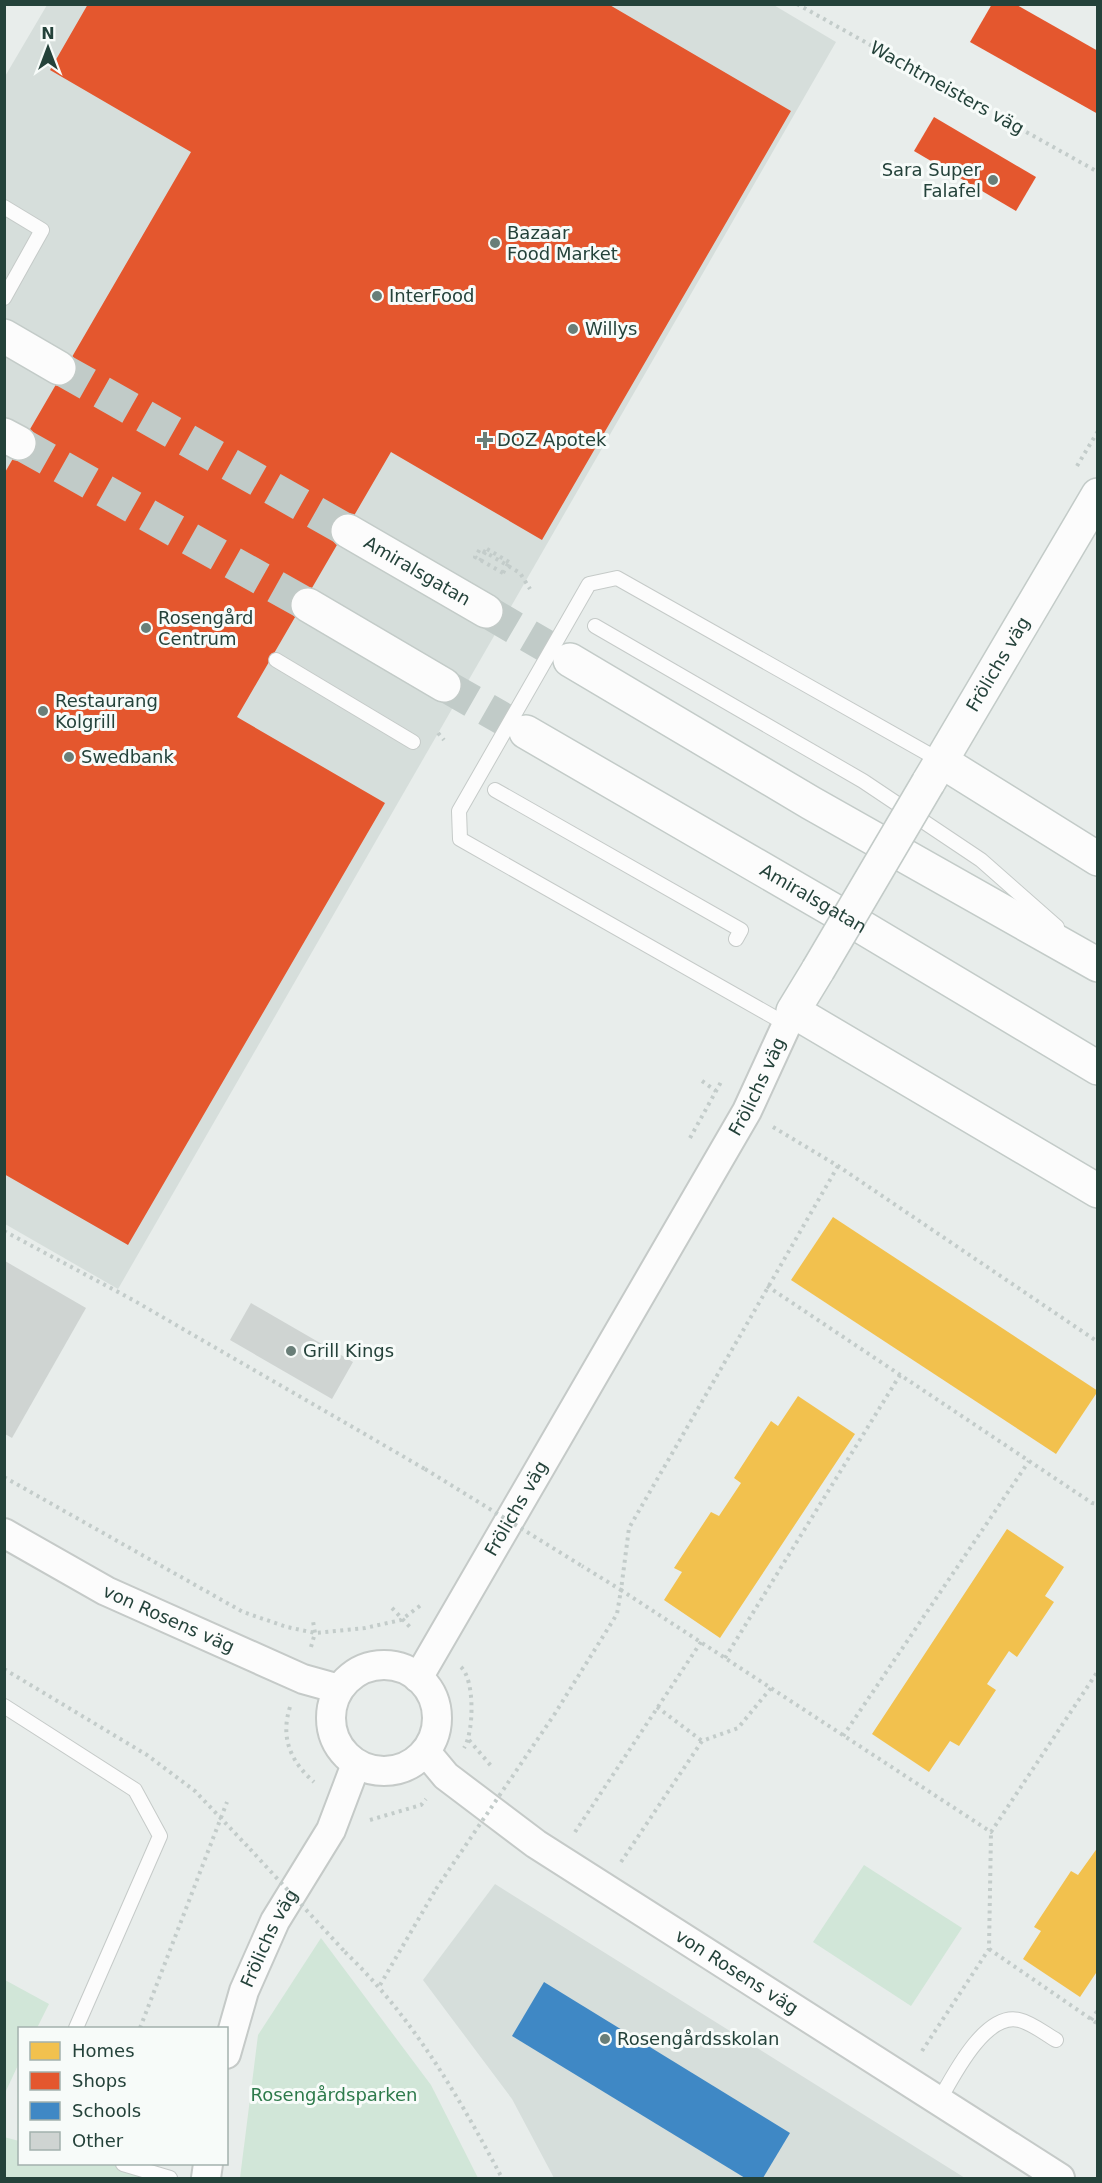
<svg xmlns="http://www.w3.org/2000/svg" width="1102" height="2183" font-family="'DejaVu Sans',sans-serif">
<rect width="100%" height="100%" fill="#e8edeb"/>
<g fill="#d6dedb">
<path d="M772,4l64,38 -718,1247 -113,-65 -1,-1146 43,-73z"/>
<path d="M495,1884l470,294h-411l-42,-79 -89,-119z"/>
</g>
<g fill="#d1e6d8">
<path d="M864,1865l98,63 -51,78 -98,-64z"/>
<path d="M321,1938l110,147 47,93h-238l18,-143z"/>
<path d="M5,1980l44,24 -12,24h-17l-1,35 -14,30z"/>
<path d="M4,2137l15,4 1,23h94l63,14h-172z"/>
</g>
<g fill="#f2c14e">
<path d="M833,1217l265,174 -42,63 -265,-174z"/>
<path d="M798,1396l57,38 -135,204 -56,-38 18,-28 -8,-4 37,-56 8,4 22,-33 -7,-5 37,-57 7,5z"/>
<path d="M1007,1529l57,38 -19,29 9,6 -37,55 -8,-6 -22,33 9,6 -37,56 -9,-5 -21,31 -57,-38z"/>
<path d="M1098,1847v123l-18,27 -57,-38 18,-28 -7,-4 37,-56 7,4z"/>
</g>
<g fill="#e4572e">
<path d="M88,4h520l183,107 -249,429 -151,-88 -154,265 148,86 -257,442 -124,-71v-700l187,-322 -141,-82z"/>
<path d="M992,4h23l83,47v63l-128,-72z"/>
<path d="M934,117l102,60 -20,34 -102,-60z"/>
</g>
<path fill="#3f88c5" d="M544,1982l246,151 -27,45h-18l-233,-142z"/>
<g fill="#cfd4d2">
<path d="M5,1261l81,47 -74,130 -7,-4z"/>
<path d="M251,1303l102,59 -21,37 -102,-59z"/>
</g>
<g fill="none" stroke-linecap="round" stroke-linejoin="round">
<g stroke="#c1cbc8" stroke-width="33" stroke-dasharray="33 16" stroke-linecap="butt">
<path d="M59,368l289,163"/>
<path d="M19,443l289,162"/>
<path d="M486,611l84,49"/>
<path d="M444,685l82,47"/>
</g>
<defs>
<g id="lane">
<path d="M4,207l38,23 -38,68"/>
<path d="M595,626l268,155 118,79 76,67"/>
<path d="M276,660l137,82"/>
<path d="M495,790l246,140 -5,9"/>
<path d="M786,1024l-326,-185 -1,-28 130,-227 28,-6 324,183"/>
<path d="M4,1706l131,84 25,46 -84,192"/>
<path d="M939,2101c14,-25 46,-89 80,-81 13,3 25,13 37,20"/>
<path d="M123,2164l47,14"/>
</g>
<g id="street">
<path id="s1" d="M4,1533l102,58 197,88 36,10"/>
<circle cx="384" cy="1718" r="53"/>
<path id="s2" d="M418,1678l329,-567 46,-100"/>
<path id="s3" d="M426,1752l20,24 90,68 524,334"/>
<path id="s4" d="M226,2054l18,-63 31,-70 56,-91 25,-66"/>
<path d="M206,2178l2,-14"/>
</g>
<g id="secondary">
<path d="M4,336l55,32"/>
<path d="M4,435l15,8"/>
<path id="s5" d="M348,531l138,80"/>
<path d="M308,605l136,80"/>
<path d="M570,660l241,143 287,162"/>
<path id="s6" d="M526,732l331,192 241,144"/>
<path d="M941,761l157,98"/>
<path id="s7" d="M928,783l170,-288"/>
<path d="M818,970l-25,41 305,180"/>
</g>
</defs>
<use href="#lane" stroke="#c5cac8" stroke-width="16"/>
<use href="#street" stroke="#c5cac8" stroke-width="32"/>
<use href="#secondary" stroke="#c3cbc8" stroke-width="36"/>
<g stroke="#c3ccca" stroke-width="4" stroke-dasharray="3 4.5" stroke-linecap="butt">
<path d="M797,4l301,168"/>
<path d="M1077,466l21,-35"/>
<path d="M487,549l22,13"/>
<path d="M503,573l-28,-16 5,-8 40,24 10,16"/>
<path d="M438,733l6,7"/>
<path d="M702,1081l14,10"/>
<path d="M773,1127l65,39 260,176"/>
<path d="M690,1138l31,-56"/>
<path d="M838,1166l-209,362 -8,62 370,242 107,-161"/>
<path d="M4,1231l129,69 292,169"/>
<path d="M767,1286l325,217 6,1"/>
<path d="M4,1477l239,135 44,15 28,6 50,-5 36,-8 20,-15"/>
<path d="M392,1608l18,19"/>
<path d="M311,1647l4,-14 -2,-12"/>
<path d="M725,1658l175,-283"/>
<path d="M461,1667c14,13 13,65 3,81"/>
<path d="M4,1669l143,86 48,36 55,58"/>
<path d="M290,1707c-10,31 1,55 24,75"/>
<path d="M657,1707l45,34"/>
<path d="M554,1715l63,-101 4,-24 -39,-24"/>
<path d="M843,1736l186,-275"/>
<path d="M469,1740l23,27"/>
<path d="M370,1820l51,-15 5,-6"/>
<path d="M575,1832l126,-190"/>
<path d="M621,1862l81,-121 36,-13 33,-40"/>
<path d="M989,1949l109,75"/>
<path d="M345,1952c67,64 114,145 157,226"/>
<path d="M380,1985l56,-96"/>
<path d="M1091,2020l7,-10"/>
<path d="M140,2028l87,-226"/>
<path d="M922,2051l67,-102 2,-117"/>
</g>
<use href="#lane" stroke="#fcfcfc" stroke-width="14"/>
<use href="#street" stroke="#fcfcfc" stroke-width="28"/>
<use href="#secondary" stroke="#fcfcfc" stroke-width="33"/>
<defs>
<path id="secondary-bridge" d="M818,970l110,-187"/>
</defs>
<use href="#secondary-bridge" stroke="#c3cbc8" stroke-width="36" stroke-linecap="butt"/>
<g stroke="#c3ccca" stroke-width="4" stroke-dasharray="3 4.5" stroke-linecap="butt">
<path d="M480,561l7,-12"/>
<path d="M503,573l6,-11"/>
<path d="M425,1469l157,97"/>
<path d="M250,1849l95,103"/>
<path d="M436,1889l118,-174"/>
</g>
<use href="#secondary-bridge" stroke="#fcfcfc" stroke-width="33"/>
</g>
<g fill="#697e78" stroke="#f7fbf9" stroke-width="2">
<circle cx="993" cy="180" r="6"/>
<circle cx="495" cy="243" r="6"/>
<circle cx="377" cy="296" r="6"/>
<circle cx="573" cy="329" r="6"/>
<path d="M482 431h6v6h6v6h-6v6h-6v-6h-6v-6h6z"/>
<circle cx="146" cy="628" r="6"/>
<circle cx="43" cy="711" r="6"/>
<circle cx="69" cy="757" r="6"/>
<circle cx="291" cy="1351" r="6"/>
<circle cx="605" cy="2039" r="6"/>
</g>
<g text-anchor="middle" stroke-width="6" stroke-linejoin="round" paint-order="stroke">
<g font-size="18" fill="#24423a" stroke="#f7fbf9">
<text transform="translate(947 88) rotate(29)" y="6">Wachtmeisters väg</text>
<text dy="6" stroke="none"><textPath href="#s5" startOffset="80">Amiralsgatan</textPath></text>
<text dy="6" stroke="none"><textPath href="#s7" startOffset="138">Frölichs väg</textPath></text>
<text dy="6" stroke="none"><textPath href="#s6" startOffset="332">Amiralsgatan</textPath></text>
<text dy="6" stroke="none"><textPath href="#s2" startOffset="682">Frölichs väg</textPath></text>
<text dy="6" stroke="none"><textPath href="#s2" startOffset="196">Frölichs väg</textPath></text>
<text dy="6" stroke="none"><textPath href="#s1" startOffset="186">von Rosens väg</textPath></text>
<text dy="6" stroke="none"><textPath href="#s4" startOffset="124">Frölichs väg</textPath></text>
<text dy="6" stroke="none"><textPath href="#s3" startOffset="382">von Rosens väg</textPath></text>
</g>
<g font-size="18" fill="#24423a" stroke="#f7fbf9" text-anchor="start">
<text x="981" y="176" text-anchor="end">Sara Super<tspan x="981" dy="21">Falafel</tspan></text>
<text x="507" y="239">Bazaar<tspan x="507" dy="21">Food Market</tspan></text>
<text x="389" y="302">InterFood</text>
<text x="585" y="335">Willys</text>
<text x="497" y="446">DOZ Apotek</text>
<text x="158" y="624">Rosengård<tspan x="158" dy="21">Centrum</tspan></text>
<text x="55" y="707">Restaurang<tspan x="55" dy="21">Kolgrill</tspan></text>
<text x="81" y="763">Swedbank</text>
<text x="303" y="1357">Grill Kings</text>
<text x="617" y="2045">Rosengårdsskolan</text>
</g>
<g font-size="18" fill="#2d7a4b" stroke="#f7fbf9">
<text x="334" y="2101">Rosengårdsparken</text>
</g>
</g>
<rect width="1102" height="2183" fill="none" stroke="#24423a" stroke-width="12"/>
<rect x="18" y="2027" width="210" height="138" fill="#f7fbf9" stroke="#a3b1ad" stroke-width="1.5"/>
<rect x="30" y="2042" width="30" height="18" fill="#f2c14e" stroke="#a3b1ad" stroke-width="1.5"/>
<text x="72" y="2057" font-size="18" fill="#24423a">Homes</text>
<rect x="30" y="2072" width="30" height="18" fill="#e4572e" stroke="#a3b1ad" stroke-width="1.5"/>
<text x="72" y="2087" font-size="18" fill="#24423a">Shops</text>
<rect x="30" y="2102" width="30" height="18" fill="#3f88c5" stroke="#a3b1ad" stroke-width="1.5"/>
<text x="72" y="2117" font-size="18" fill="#24423a">Schools</text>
<rect x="30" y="2132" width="30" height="18" fill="#cfd4d2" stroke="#a3b1ad" stroke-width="1.5"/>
<text x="72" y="2147" font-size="18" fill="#24423a">Other</text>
<g transform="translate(48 48)" stroke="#f7fbf9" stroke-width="4.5" paint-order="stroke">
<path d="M0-4.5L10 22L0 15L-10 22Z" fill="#24423a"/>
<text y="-9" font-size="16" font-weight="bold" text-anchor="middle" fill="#24423a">N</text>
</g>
</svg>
